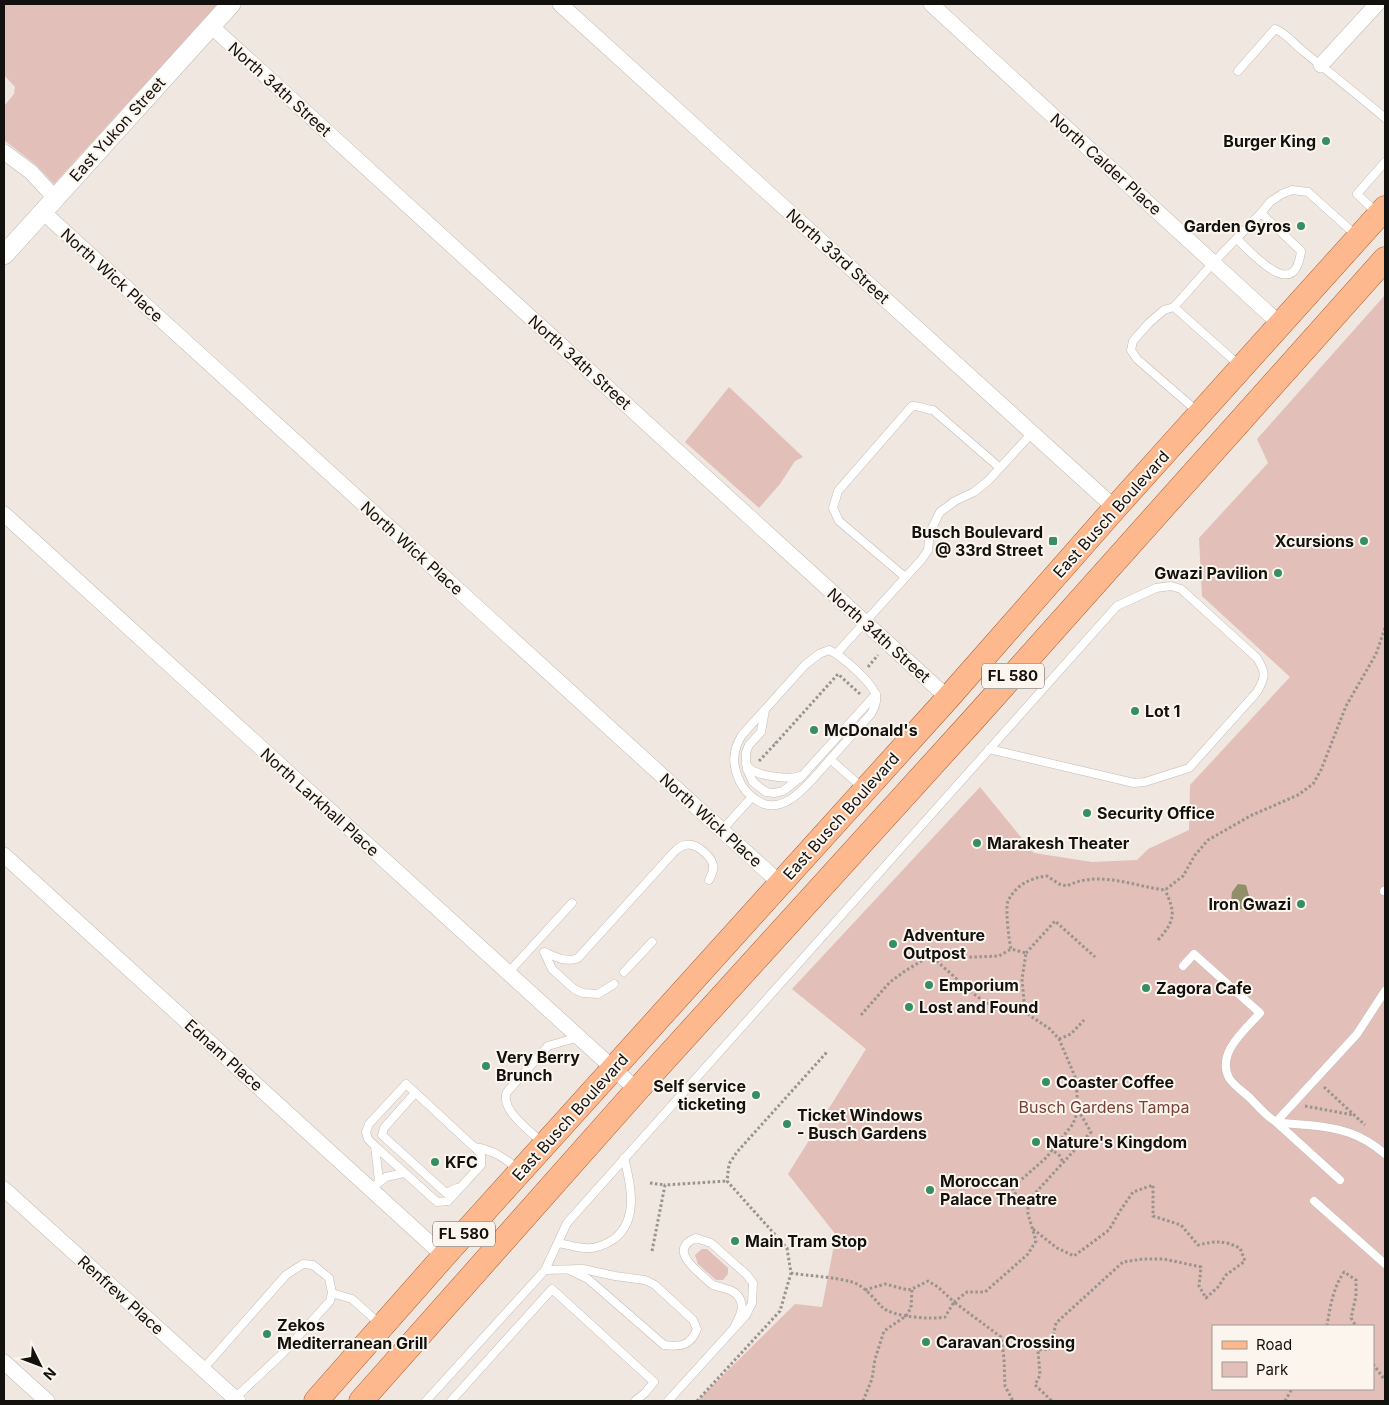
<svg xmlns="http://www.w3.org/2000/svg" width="1389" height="1405" font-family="Inter,sans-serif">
<rect width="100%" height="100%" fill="#efe7e0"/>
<g fill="#e2bfb9" fill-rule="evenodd">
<path d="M7,4h211l-164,180 -18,-19 -32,-25v-34l10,-12 1,-7 -11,-12v-69z"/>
<path d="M1385,295v1106h-688l98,-97 27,3 14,-72 -48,-61 78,-125 -74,-60 188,-202 54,66 58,9 45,-2 11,-11 41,-19 1,-45 100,-108 -88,-81 -3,-58 69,-75 -11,-24zM1213,1326h160v63h-160z"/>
<path d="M729,387l74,70 -8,4 -15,23 -21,24 -74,-66z"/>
<path d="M702,1249h5l21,19v6l-5,6h-7l-18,-16 -3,-9z"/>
</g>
<path fill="#918e6a" d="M1238,884l8,1 3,11 17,13h-26l-9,-7 1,-10z"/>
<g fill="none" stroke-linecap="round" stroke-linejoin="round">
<defs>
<g id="service">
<path d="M1238,71l37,-42c11,4 19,15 28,22 27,22 55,44 82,67"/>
<path d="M1377,213l-20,-19 28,-32"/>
<path d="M1237,239c17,16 58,64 64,12l-40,-38 9,-11 12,-8 10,-4 16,2 49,44"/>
<path d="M1174,307l65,58"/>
<path d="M1197,411l-60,-52 -6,-9 2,-9 16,-18 15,-13 10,-3 39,-44 48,-50"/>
<path d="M905,577l-66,-56 -6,-13 5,-17 74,-85c8,-1 13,4 21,4l67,58"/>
<path d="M829,650c12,5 44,33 47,46 1,7 -2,12 -5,18 -15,16 -29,32 -43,48 -18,19 -45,59 -73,37 -6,-4 -12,-11 -15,-17 -8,-17 -8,-31 2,-47l63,-70 14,-11z"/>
<path d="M837,653l85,-94 6,-9 2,-18 10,-20 15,-11 19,-9 14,-11 44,-48"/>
<path d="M765,710l-4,22 -12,13 -3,7v7l1,10 6,13 13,10 8,1 9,-2 18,-14 75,-83"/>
<path d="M830,759l34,30"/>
<path d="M746,764c3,4 5,7 10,8 9,4 35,8 44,4"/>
<path d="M722,830l30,-33"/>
<path d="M1384,891h1"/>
<path d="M1183,966l11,-12 66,59c-15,17 -44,40 -31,65 5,8 16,15 22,21 6,6 19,21 26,23 10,2 21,2 31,3 32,3 52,8 77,29"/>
<path d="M624,972l28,-30"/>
<path d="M508,973l64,-70"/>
<path d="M614,984l-16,10 -15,-1 -9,-4 -22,-20 -8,-17c12,5 22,11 34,6l96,-106c3,-3 7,-6 11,-7 11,-3 30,13 28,24 0,4 -3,8 -4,11"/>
<path d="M415,1093l-31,35 -2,7 64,58 11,-5"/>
<path d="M543,1143c-12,-11 -44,-34 -36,-51l41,-46 31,-9"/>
<path d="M375,1146l62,56 11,-1 33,-36v-11l-7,-7"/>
<path d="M1340,1180l-64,-58 81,-88 28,-43"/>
<path d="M379,1181l-4,-35 -7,-7 -2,-7 3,-8 37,-40 68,63c20,3 30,11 45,23"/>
<path d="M377,1184l9,-7 18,-4"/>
<path d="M1314,1201l71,63"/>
<path d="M558,1243c8,1 18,5 27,5 10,1 20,-3 29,-9 25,-19 17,-55 10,-81"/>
<path d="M545,1270l22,-47 550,-617 39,-18 15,-2 10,3 76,69c9,15 9,18 0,34l-68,76 -44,14 -11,1 -145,-34"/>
<path d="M332,1293l20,6 28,25"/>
<path d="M203,1369l83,-94 17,-11 10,1 16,13 3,15 -2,8 -47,52 -48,45"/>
<path d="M426,1401l119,-131 38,-1 32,7 30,4 10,5 38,35 4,9c-6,17 -17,18 -33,16l-76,-66 -19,-9"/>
<path d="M451,1401l101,-112 102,93 -9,11 -10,8"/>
<path d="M668,1401l78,-86 6,-12 1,-20 -6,-8 -36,-32 -15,-5c-22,9 -10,23 2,34 5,4 10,10 15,13 10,4 21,3 27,14 5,10 -2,20 -6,29"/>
</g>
<g id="minor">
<path d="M560,4l555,504"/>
<path d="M931,4l350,321"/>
<path d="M211,26l737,672"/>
<path d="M1321,65l56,-61"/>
<path d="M4,152l27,20 24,26"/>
<path d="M43,212l738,672"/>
<path d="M4,514l633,576"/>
<path d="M4,855l440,401"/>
<path d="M4,1189l234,212"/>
<path d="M4,1362l43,39"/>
</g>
<path id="tertiary" d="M4,255l227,-251"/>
<g id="primary">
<path d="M316,1401l128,-145 504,-558 167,-190 270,-300"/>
<path d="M361,1401l276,-311 336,-370 412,-461"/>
</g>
</defs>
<use href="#service" stroke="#c3bcb5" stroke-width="9"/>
<use href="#minor" stroke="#c3bcb5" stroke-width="16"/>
<use href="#tertiary" stroke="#c3bcb5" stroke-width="20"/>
<use href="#primary" stroke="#ac5e30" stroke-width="25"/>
<g stroke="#99938e" stroke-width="3" stroke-dasharray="2.5 2.5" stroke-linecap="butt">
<path d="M868,667l10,-12"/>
<path d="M776,743l62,-69 22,20"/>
<path d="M759,761l17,-18 -1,-1"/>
<path d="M1158,940c17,-19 18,-27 7,-50"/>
<path d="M1026,953l29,-32 40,36"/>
<path d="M930,956l11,-1 8,3 50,-2 12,-7"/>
<path d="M861,1015l29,-33 15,-11 25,-15c20,15 39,37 60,49 10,7 26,8 37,5"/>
<path d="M1059,1039l12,-5 13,-14"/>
<path d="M1324,1087l41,38"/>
<path d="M1305,1106l48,9"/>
<path d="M1052,1150l21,-26 5,-14"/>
<path d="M650,1183l15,2"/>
<path d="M1028,1203l-10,-6 -5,-7v-3l34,-30 5,-7 7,5 4,7"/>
<path d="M1033,1229l24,19 17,8 35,-26 11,-19 13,-19 20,-7v31l28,9 17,20c18,-4 25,-5 42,3l5,13 -19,14 -8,12 -12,11 -7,-12 2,-19 -37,-8h-21l-20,3 -67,61 -6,26 -12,1 2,25 -5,10 17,16"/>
<path d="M652,1251l13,-66 62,-4"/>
<path d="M791,1273c18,3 44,4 61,9 13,4 21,16 30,25 10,10 50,13 63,10l9,-15 47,35 3,21 1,28 8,15"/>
<path d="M865,1290l20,-6 23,6 4,-1 16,-8 10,6 16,15 13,-10h18l43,-38 8,-13 -8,-27v-13l63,-69 -13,-22 -2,-31 -17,-40 -9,-10 -21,-14 -2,-5 -3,-9 -2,-22 4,-26 -15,-4c-2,-8 -6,-41 -3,-48 8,-16 22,-23 39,-25l12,8 8,2c31,-16 66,0 98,4l18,-14 12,-21 13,-15 44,-25 46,-20 15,-11 8,-14 25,-64 30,-52 9,-26"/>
<path d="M1327,1326c3,-19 6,-38 17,-54l12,8v16l-5,22 5,8"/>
<path d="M1373,1364l12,16"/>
<path d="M697,1401l83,-90 11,-38 -4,-25 -60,-67 2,-17 8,-12 90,-100"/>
<path d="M863,1401l9,-22 3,-20 9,-28 22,-15 5,-8 1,-19"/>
<path d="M1285,1401l7,-12"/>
</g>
<use href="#service" stroke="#fff" stroke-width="8"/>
<use href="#minor" stroke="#fff" stroke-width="15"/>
<use href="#tertiary" stroke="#fff" stroke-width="19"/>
<use href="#primary" stroke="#feb88e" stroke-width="24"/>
</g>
<g fill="#368f64" stroke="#fcf5ed" stroke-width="2">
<circle cx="1326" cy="141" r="5"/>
<circle cx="1301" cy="226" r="5"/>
<rect x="1048" y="536" width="10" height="10" rx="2.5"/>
<circle cx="1364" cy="541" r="5"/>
<circle cx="1278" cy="573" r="5"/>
<circle cx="1135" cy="711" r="5"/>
<circle cx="814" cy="730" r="5"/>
<circle cx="1087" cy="813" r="5"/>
<circle cx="977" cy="843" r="5"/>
<circle cx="1301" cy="904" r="5"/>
<circle cx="893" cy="944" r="5"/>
<circle cx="929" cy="985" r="5"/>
<circle cx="1146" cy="988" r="5"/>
<circle cx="909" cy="1007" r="5"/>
<circle cx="486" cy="1066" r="5"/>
<circle cx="1046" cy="1082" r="5"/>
<circle cx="756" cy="1095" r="5"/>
<circle cx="787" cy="1124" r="5"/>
<circle cx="1036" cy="1142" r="5"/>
<circle cx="435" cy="1162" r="5"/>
<circle cx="930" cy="1190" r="5"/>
<circle cx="735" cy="1241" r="5"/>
<circle cx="267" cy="1334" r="5"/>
<circle cx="926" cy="1342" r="5"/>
</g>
<g text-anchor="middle" stroke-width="4" stroke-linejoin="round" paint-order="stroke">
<g fill="#fcf5ed" stroke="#595551" stroke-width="1">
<rect x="982" y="663.5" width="62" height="25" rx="4"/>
<rect x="433" y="1221.5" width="62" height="25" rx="4"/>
</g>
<g font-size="15" font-weight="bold" fill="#13110e">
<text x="1013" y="681">FL 580</text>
<text x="464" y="1239">FL 580</text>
</g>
<g font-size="16" fill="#13110e" stroke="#fcf5ed">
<text transform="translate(280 89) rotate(42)" y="6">North 34th Street</text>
<text transform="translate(117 129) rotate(-48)" y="6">East Yukon Street</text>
<text transform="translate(1106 164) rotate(42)" y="6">North Calder Place</text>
<text transform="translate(838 256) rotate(42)" y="6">North 33rd Street</text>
<text transform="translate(112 275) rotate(42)" y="6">North Wick Place</text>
<text transform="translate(580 362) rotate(42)" y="6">North 34th Street</text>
<text transform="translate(1111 514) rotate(-48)" y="6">East Busch Boulevard</text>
<text transform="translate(412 548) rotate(42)" y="6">North Wick Place</text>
<text transform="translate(879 635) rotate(42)" y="6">North 34th Street</text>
<text transform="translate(320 802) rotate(42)" y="6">North Larkhall Place</text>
<text transform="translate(841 816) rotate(-48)" y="6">East Busch Boulevard</text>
<text transform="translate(711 820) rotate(42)" y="6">North Wick Place</text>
<text transform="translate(224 1055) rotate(42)" y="6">Ednam Place</text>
<text transform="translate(570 1117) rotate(-48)" y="6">East Busch Boulevard</text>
<text transform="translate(121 1295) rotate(42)" y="6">Renfrew Place</text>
</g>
<g font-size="16" font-weight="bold" fill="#13110e" stroke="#fcf5ed" text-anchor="start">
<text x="1316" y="147" text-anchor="end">Burger King</text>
<text x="1291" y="232" text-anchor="end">Garden Gyros</text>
<text x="1043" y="538" text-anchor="end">Busch Boulevard<tspan x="1043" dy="18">@ 33rd Street</tspan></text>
<text x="1354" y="547" text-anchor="end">Xcursions</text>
<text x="1268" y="579" text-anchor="end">Gwazi Pavilion</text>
<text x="1145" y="717">Lot 1</text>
<text x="824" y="736">McDonald's</text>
<text x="1097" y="819">Security Office</text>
<text x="987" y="849">Marakesh Theater</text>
<text x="1291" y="910" text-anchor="end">Iron Gwazi</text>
<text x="903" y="941">Adventure<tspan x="903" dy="18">Outpost</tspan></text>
<text x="939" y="991">Emporium</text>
<text x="1156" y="994">Zagora Cafe</text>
<text x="919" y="1013">Lost and Found</text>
<text x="496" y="1063">Very Berry<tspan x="496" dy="18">Brunch</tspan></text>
<text x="1056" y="1088">Coaster Coffee</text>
<text x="746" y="1092" text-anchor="end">Self service<tspan x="746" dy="18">ticketing</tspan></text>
<text x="797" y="1121">Ticket Windows<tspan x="797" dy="18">- Busch Gardens</tspan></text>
<text x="1046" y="1148">Nature's Kingdom</text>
<text x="445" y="1168">KFC</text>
<text x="940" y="1187">Moroccan<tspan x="940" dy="18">Palace Theatre</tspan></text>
<text x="745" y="1247">Main Tram Stop</text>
<text x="277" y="1331">Zekos<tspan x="277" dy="18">Mediterranean Grill</tspan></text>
<text x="936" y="1348">Caravan Crossing</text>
</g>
<g font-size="16" fill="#773f36" stroke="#fcf5ed">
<text x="1104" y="1113">Busch Gardens Tampa</text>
</g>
</g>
<rect width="1389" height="1405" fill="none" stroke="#13110e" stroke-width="10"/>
<rect x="1212" y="1325" width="162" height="65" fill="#fcf5ed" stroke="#9f9a94"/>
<rect x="1222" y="1341" width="25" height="8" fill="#feb88e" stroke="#9f9a94"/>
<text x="1256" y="1350" font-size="15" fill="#13110e">Road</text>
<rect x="1222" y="1362" width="25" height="15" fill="#e2bfb9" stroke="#9f9a94"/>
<text x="1256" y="1375" font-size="15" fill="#13110e">Park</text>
<g transform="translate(40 1365) rotate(132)" stroke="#fcf5ed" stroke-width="4" paint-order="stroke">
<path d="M0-4L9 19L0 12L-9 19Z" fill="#13110e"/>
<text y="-8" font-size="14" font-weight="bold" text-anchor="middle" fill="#13110e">N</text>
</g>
</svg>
